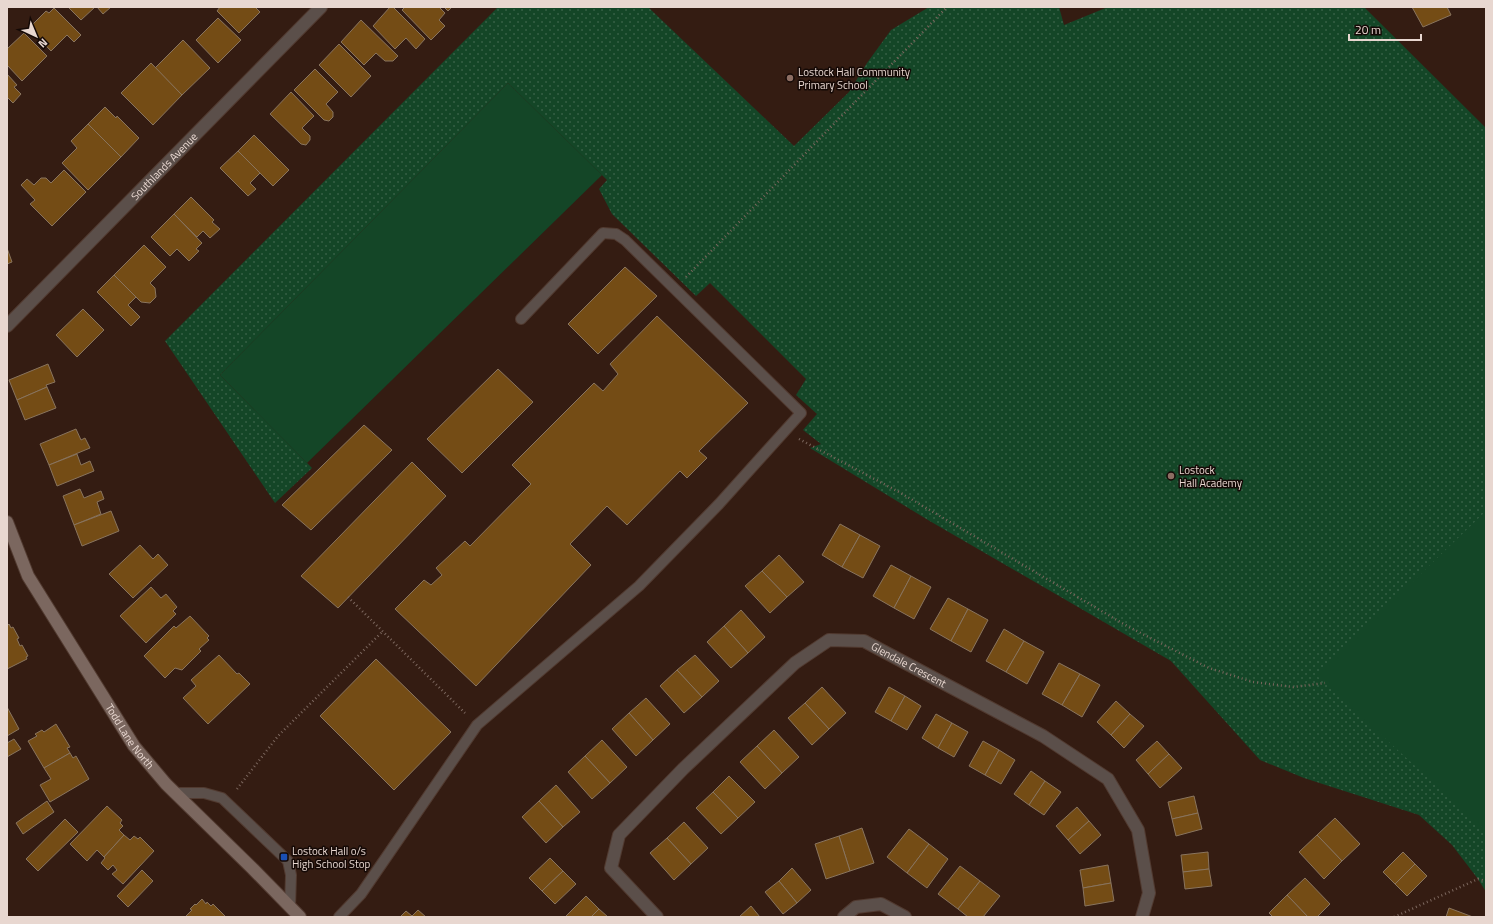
<svg xmlns="http://www.w3.org/2000/svg" width="1493" height="924" font-family="'Titillium Web',sans-serif">
<defs>
<pattern id="grass-dots" width="8" height="8" patternUnits="userSpaceOnUse"><rect width="8" height="8" fill="#144627"/><path d="M2 2h.1M6 6h.1" fill="none" stroke="#366045" stroke-width="1.8" stroke-linecap="round"/></pattern>
</defs>
<rect width="100%" height="100%" fill="#341c12"/>
<path fill="url(#grass-dots)" d="M498,7h150l146,139 55,-54 18,-29 24,-33 38,-23h130l5,18 44,-18h256l122,121v764l-8,-13 -26,-34 -33,-30 -115,-37 -44,-18 -89,-99 -243,-141 -118,-72 11,-4 -18,-14 14,-16 -21,-19 10,-16 -96,-96 -14,13 -84,-82 -13,-25 8,-9 -99,-97 -288,292 92,93 -37,35 -110,-162z"/>
<g fill="#144627">
<path d="M508,83l94,92 -295,288 -87,-88z"/>
<path d="M1486,511v320l-170,-156z"/>
</g>
<g fill="#744c15" stroke="#89745e">
<path d="M68,7h27l-14,13z"/>
<path d="M97,7h14l-8,7z"/>
<path d="M220,7h35l5,5 -21,21 -22,-22z"/>
<path d="M390,7h3l32,32 -9,10 -10,-11 -11,11 -22,-23z"/>
<path d="M405,7h34l6,6 -6,7 6,6 -14,14 -29,-30z"/>
<path d="M444,7h8l-4,4z"/>
<path d="M1412,7h35l4,8 -28,12z"/>
<path d="M54,8l27,27 -7,7 -7,-7 -16,16 -22,-23 17,-17 3,2z"/>
<path d="M218,18l23,22 -23,23 -22,-23z"/>
<path d="M361,20l37,36 -5,5h-8l-9,-8 -12,12 -23,-23z"/>
<path d="M24,33l23,23 -25,25 -15,-16v-16z"/>
<path d="M183,40l27,28 -28,27 -27,-27z"/>
<path d="M339,44l32,32 -20,21 -32,-32z"/>
<path d="M151,63l31,32 -29,30 -32,-32z"/>
<path d="M315,69l23,23 -12,12 7,8v5l-4,4 -5,-1 -30,-30z"/>
<path d="M7,74l10,11 -3,2 7,7 -8,9 -6,-6z"/>
<path d="M291,92l23,24 -12,12 8,8v4l-4,5 -5,-1 -31,-30z"/>
<path d="M105,107l11,11 1,-2 22,22 -18,19 -33,-33z"/>
<path d="M88,124l33,33 -33,33 -26,-27 15,-15 -6,-7z"/>
<path d="M254,135l35,35 -16,16 -35,-35z"/>
<path d="M238,151l22,22 -10,10 6,6 -8,7 -28,-28z"/>
<path d="M64,170l22,22 -34,34 -22,-22 5,-4 -14,-15 6,-6 7,6 7,-7h5l5,5z"/>
<path d="M191,197l23,23 -2,2 8,7 -10,9 -7,-7 -6,6 -23,-23z"/>
<path d="M174,214l28,29 -6,6 3,2 -10,10 -12,-12 -7,7 -19,-19z"/>
<path d="M144,245l22,22 -16,16 5,5 1,9 -6,6 -9,-1 -27,-27z"/>
<path d="M7,248l5,14 -5,2z"/>
<path d="M625,267l32,29 -59,58 -30,-30z"/>
<path d="M114,275l22,22 -8,8 12,12 -9,9 -34,-34z"/>
<path d="M83,309l21,21 -27,27 -21,-22z"/>
<path d="M657,316l91,87 -49,48 8,7 -20,20 -7,-7 -53,54 -20,-19 -37,38 21,21 -115,121 -81,-77 29,-29 7,5 11,-10 -6,-7 29,-27 5,5 61,-62 -19,-19 82,-82 9,8 15,-17 -8,-10z"/>
<path d="M48,364l7,18 -9,3 1,2 -30,13 -8,-20z"/>
<path d="M498,369l35,33 -71,71 -35,-34z"/>
<path d="M47,387l9,21 -31,12 -8,-20z"/>
<path d="M364,425l28,25 -81,80 -29,-25z"/>
<path d="M76,429l5,11 4,-2 5,10 -41,17 -9,-21z"/>
<path d="M77,454l4,11 9,-4 4,10 -37,15 -8,-21z"/>
<path d="M412,462l34,34 -108,112 -37,-32z"/>
<path d="M80,489l4,9 17,-7 3,8 -7,3 4,12 -27,11 -11,-29z"/>
<path d="M111,511l8,20 -37,15 -8,-21z"/>
<path d="M840,524l20,11 -18,32 -20,-12z"/>
<path d="M860,535l20,11 -17,32 -21,-11z"/>
<path d="M140,545l13,14 5,-5 10,11 -35,33 -24,-24z"/>
<path d="M779,555l25,27 -17,15 -25,-26z"/>
<path d="M891,565l20,11 -17,32 -21,-12z"/>
<path d="M762,571l25,26 -17,16 -25,-27z"/>
<path d="M911,576l20,11 -17,32 -20,-11z"/>
<path d="M151,587l10,11 5,-4 11,13 -4,4 3,3 -30,29 -26,-27z"/>
<path d="M948,598l20,11 -17,32 -21,-12z"/>
<path d="M968,609l20,11 -17,32 -20,-11z"/>
<path d="M741,610l24,27 -17,16 -24,-27z"/>
<path d="M190,616l19,20 -2,2 2,2 -10,9 2,2 -19,19 -7,-2 -10,10 -21,-22 30,-30 2,2z"/>
<path d="M9,624l2,4 2,-1 6,11 -2,1 3,7 2,-1 6,11 -2,1 1,2 -20,10v-43z"/>
<path d="M724,626l24,27 -17,15 -24,-26z"/>
<path d="M1004,629l20,12 -18,31 -20,-11z"/>
<path d="M1024,641l20,11 -17,32 -21,-12z"/>
<path d="M219,655l18,19 2,-1 11,11 -42,40 -25,-26 13,-12 -5,-6z"/>
<path d="M695,655l24,26 -17,16 -25,-27z"/>
<path d="M376,659l75,73 -57,58 -74,-74z"/>
<path d="M1059,663l21,11 -18,31 -20,-11z"/>
<path d="M677,670l25,27 -18,16 -24,-27z"/>
<path d="M1080,674l20,11 -18,32 -20,-12z"/>
<path d="M822,687l24,26 -17,16 -24,-26z"/>
<path d="M889,687l16,9 -14,25 -16,-9z"/>
<path d="M905,696l16,10 -14,24 -16,-9z"/>
<path d="M646,698l24,26 -17,16 -24,-27z"/>
<path d="M1116,701l14,13 -19,21 -14,-13z"/>
<path d="M805,703l24,26 -17,16 -24,-27z"/>
<path d="M7,707l12,22 -12,7z"/>
<path d="M629,713l24,27 -17,16 -24,-27z"/>
<path d="M936,714l16,9 -14,25 -16,-10z"/>
<path d="M1130,714l14,12 -20,22 -13,-13z"/>
<path d="M952,723l16,9 -14,25 -16,-9z"/>
<path d="M56,724l14,23 -3,1 3,5 -26,15 -16,-27 9,-5 -2,-2 7,-4 2,2z"/>
<path d="M774,730l25,27 -17,16 -25,-27z"/>
<path d="M14,739l7,10 -14,8v-14z"/>
<path d="M602,740l25,27 -17,16 -25,-27z"/>
<path d="M983,741l16,9 -14,25 -16,-9z"/>
<path d="M1157,741l12,13 -21,20 -12,-14z"/>
<path d="M757,746l25,27 -17,16 -25,-27z"/>
<path d="M999,750l16,10 -14,24 -16,-9z"/>
<path d="M70,753l3,5 3,-2 13,23 -39,23 -10,-17 11,-6 -7,-11z"/>
<path d="M1169,754l13,14 -22,20 -12,-14z"/>
<path d="M585,756l25,27 -18,16 -24,-27z"/>
<path d="M1031,771l14,10 -16,24 -15,-11z"/>
<path d="M729,776l26,26 -17,16 -25,-26z"/>
<path d="M1045,781l16,11 -17,23 -15,-10z"/>
<path d="M556,785l24,27 -17,15 -24,-26z"/>
<path d="M713,792l25,26 -17,16 -25,-26z"/>
<path d="M1194,796l4,17 -26,6 -4,-17z"/>
<path d="M47,801l7,11 -31,22 -7,-11z"/>
<path d="M539,801l24,26 -17,16 -24,-26z"/>
<path d="M107,806l15,14 -2,3 3,3 -4,4 5,5 -20,22 -7,-7 -10,11 -17,-17z"/>
<path d="M1077,807l12,14 -21,19 -12,-14z"/>
<path d="M1198,813l4,16 -26,7 -4,-17z"/>
<path d="M1335,818l25,26 -18,17 -25,-26z"/>
<path d="M65,819l13,13 -40,39 -12,-12z"/>
<path d="M1089,821l12,14 -21,19 -12,-14z"/>
<path d="M684,822l24,26 -17,16 -24,-26z"/>
<path d="M862,828l12,35 -24,8 -11,-35z"/>
<path d="M909,829l20,15 -22,29 -20,-16z"/>
<path d="M124,835l6,5 4,-4 4,3 2,-2 14,14 -31,33 -11,-10 5,-4 -4,-5 -5,5 -7,-7 4,-5 -1,-1z"/>
<path d="M1317,835l25,26 -18,18 -25,-27z"/>
<path d="M839,836l11,35 -24,8 -11,-35z"/>
<path d="M667,838l24,26 -17,16 -24,-27z"/>
<path d="M929,844l19,15 -21,29 -20,-15z"/>
<path d="M1208,852l1,17 -26,3 -2,-17z"/>
<path d="M1403,852l12,12 -20,20 -12,-12z"/>
<path d="M550,858l13,13 -21,20 -13,-13z"/>
<path d="M1415,864l12,12 -20,20 -12,-12z"/>
<path d="M1108,865l3,18 -28,5 -3,-18z"/>
<path d="M960,866l20,15 -22,28 -20,-15z"/>
<path d="M792,868l19,22 -14,13 -18,-22z"/>
<path d="M1209,869l3,17 -27,3 -2,-17z"/>
<path d="M142,870l11,11 -25,26 -11,-11z"/>
<path d="M563,871l13,13 -21,20 -13,-13z"/>
<path d="M1305,878l25,26 -13,13h-9l-21,-22z"/>
<path d="M779,881l18,22 -14,11 -18,-22z"/>
<path d="M980,881l20,15 -17,21h-15l-10,-8z"/>
<path d="M1111,883l3,18 -29,5 -2,-18z"/>
<path d="M1287,895l21,22h-35l-4,-4z"/>
<path d="M586,896l13,13 -8,8h-24l-1,-1z"/>
<path d="M202,899l4,5 1,-2 4,4 2,-2 13,13h-41l7,-7 -2,-1 5,-5 1,1z"/>
<path d="M751,906l9,11h-21z"/>
<path d="M1449,908l24,9h-27z"/>
<path d="M599,909l9,8h-17z"/>
<path d="M418,910l8,7h-26l6,-6 6,5z"/>
</g>
<g fill="none" stroke-linecap="round" stroke-linejoin="round">
<defs>
<g id="lane">
<path d="M174,793h30l18,5 66,63 3,14 -1,32"/>
<path d="M339,917l22,-23 116,-169 162,-139 80,-82 82,-91 -176,-173 -9,-6 -13,-1 -82,86"/>
</g>
<g id="street">
<path id="s1" d="M7,326l314,-319"/>
<path id="s2" d="M657,917l-46,-49 8,-33 64,-66 112,-106 34,-23 35,1 179,95 65,43 30,51 11,63 -7,24"/>
<path d="M844,917l12,-10 25,-3 24,13"/>
</g>
<g id="secondary">
<path id="s3" d="M7,522l21,54 106,170 32,38 87,85 47,48"/>
</g>
</defs>
<use href="#lane" stroke="#513a30" stroke-width="12"/>
<use href="#street" stroke="#513a30" stroke-width="14"/>
<use href="#secondary" stroke="#513a30" stroke-width="14"/>
<g stroke="#7c675e" stroke-width="2.5" stroke-dasharray="1 3" stroke-linecap="butt">
<path d="M686,277l261,-270"/>
<path d="M799,439l100,53 228,134 82,42 44,14 40,5 32,-4"/>
<path d="M348,597l117,116"/>
<path d="M237,789l41,-53 105,-105"/>
<path d="M1394,917l84,-38 8,2"/>
</g>
<use href="#lane" stroke="#5b4f4a" stroke-width="10"/>
<use href="#street" stroke="#5b4f4a" stroke-width="12"/>
<use href="#secondary" stroke="#7b675f" stroke-width="12"/>
</g>
<g fill="#8d6e63" stroke="#140906" stroke-width="1.5">
<circle cx="790" cy="78" r="4"/>
<circle cx="1171" cy="476" r="4"/>
</g>
<rect fill="#1a4fb4" stroke="#140906" stroke-width="1.5" x="280" y="853" width="8" height="8" rx="2"/>
<g text-anchor="middle" stroke-width="3" stroke-linejoin="round" paint-order="stroke">
<g font-size="11" fill="#e8d7d0" stroke="#140906" text-anchor="start">
<text x="798" y="76">Lostock Hall Community<tspan x="798" dy="13">Primary School</tspan></text>
<text x="1179" y="474">Lostock<tspan x="1179" dy="13">Hall Academy</tspan></text>
<text x="292" y="855">Lostock Hall o/s<tspan x="292" dy="13">High School Stop</tspan></text>
</g>
<g font-size="11" fill="#e8d7d0" stroke="#140906">
<text dy="4" stroke="none"><textPath href="#s1" startOffset="224">Southlands Avenue</textPath></text>
<text dy="4" stroke="none"><textPath href="#s2" startOffset="474">Glendale Crescent</textPath></text>
<text dy="4" stroke="none"><textPath href="#s3" startOffset="248">Todd Lane North</textPath></text>
</g>
</g>
<rect width="1493" height="924" fill="none" stroke="#e8d7d0" stroke-width="16"/>
<g transform="translate(36 36) rotate(136)" stroke="#140906" stroke-width="3" paint-order="stroke">
<path d="M0-3L7 15L0 10L-7 15Z" fill="#e8d7d0"/>
<text y="-6" font-size="11" font-weight="bold" text-anchor="middle" fill="#e8d7d0">N</text>
</g>
<path d="M1349 34v6h72v-6" fill="none" stroke="#e8d7d0" stroke-width="2"/>
<text x="1355" y="34" font-size="12" fill="#e8d7d0" stroke="#140906" stroke-width="3" paint-order="stroke">20 m</text>
</svg>
